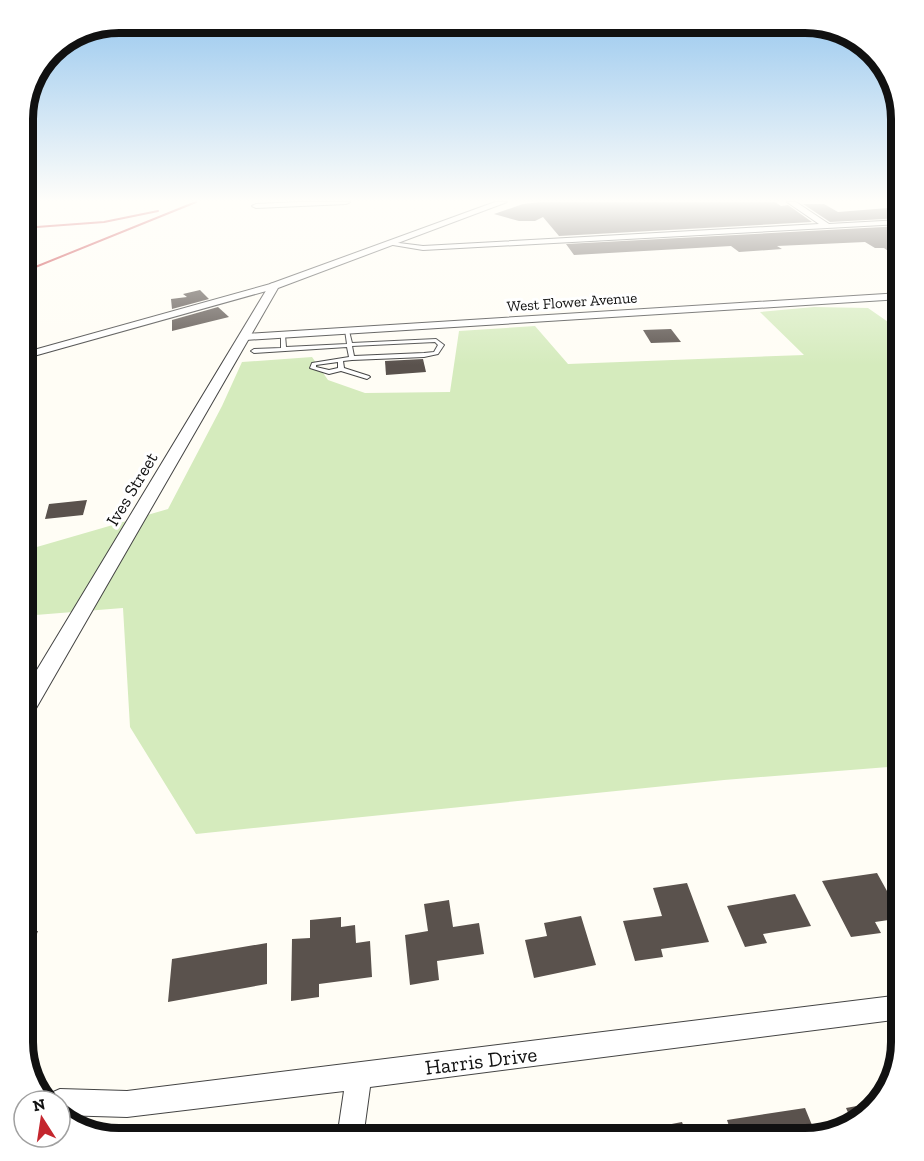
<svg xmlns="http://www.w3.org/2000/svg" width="924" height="1161" font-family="'Zilla Slab',serif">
<rect width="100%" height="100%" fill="#fffdf5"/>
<path fill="#d5ebbd" d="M814,307l54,1 33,23v435l-177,14 -528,54 -66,-107 -7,-119 -100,8v-65l145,-42 54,-103 20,-44 70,-5 16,23 37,13 85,-1 9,-61 76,-5 33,38 236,-9 -44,-43z"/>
<g fill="#5a524d">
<path d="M542,202h233l6,4 7,-1 24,17 -253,14 -16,-19 -8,4h-16l-25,-7 29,-10z"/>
<path d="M803,204h21l14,8 50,-4 14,7v3l-72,4z"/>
<path d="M902,226v35l-18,-13h-9l-10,-6 -88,4 5,3 -43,3 -8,-6 -157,9 -8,-11z"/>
<path d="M200,290l9,9 -37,10 -1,-10 16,-2 -4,-3z"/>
<path d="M218,307l11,10 -57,14v-11z"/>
<path d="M671,329l10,13 -30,1 -8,-13z"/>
<path d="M423,359l3,13 -40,3 -1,-14z"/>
<path d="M87,500l-4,15 -38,4 4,-15z"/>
<path d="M877,873l25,45 -27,4 6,11 -30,4 -29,-56z"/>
<path d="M687,883l22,59 -48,7 2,8 -28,4 -12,-40 39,-5 -9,-28z"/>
<path d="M795,894l16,32 -48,8 4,9 -22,4 -18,-41z"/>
<path d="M449,900l4,27 26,-4 5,31 -47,7 2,19 -29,5 -5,-50 23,-4 -4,-27z"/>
<path d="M581,916l15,49 -62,13 -9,-38 22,-4 -3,-13z"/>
<path d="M341,917v10l14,-2 1,18 14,-2 2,36 -53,7v13l-28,4 1,-62 18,-1v-18z"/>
<path d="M23,931h15l-14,38 -1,-1z"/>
<path d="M267,943v41l-99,18 4,-43z"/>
<path d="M878,1102l-19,20 -6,2 -7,-16z"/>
<path d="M805,1108l11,27 -10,3h-73l-6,-18z"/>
<path d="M682,1122l6,16h-57l-1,-6z"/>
</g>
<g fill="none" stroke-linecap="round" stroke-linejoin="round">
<defs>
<path id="service" d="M345,330l4,1 3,12 84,-4 8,6 -6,9 -14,3 -72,3 -9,1 1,7 25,8 1,1 -3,2 -26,-8 -12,3 -19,-6 2,-5 37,-6 -2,-10 -93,6 -3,-2 3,-2 27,-1v-13l2,-1 2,1 1,12 61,-3zM435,342l3,3 -4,7 -10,1 -70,3 -2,-10zM338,362v6l-9,2 -13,-3v-2z"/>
<g id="minor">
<path d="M298,202h52l-4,2 -90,4 -4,-2 4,-2z"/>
<path d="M787,202h9l33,22 72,-4v4l-478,26 -36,-6 4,-2 32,4 396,-22z"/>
<path d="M274,283l3,1v4l-254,71v-6z"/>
<path d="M901,293v6l-656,41 -5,-3 5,-3z"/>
<path d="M901,995v24l-531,68 -7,51h-26l7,-47 -217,26 -67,-2v-14h-13l4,-8 9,-4 67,2z"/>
</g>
<path id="tertiary" d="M495,202h12l-229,86 -247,429 -8,2v-26l247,-409z"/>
</defs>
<use href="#service" stroke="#444" stroke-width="2"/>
<use href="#minor" stroke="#444" stroke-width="2"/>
<use href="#tertiary" stroke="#444" stroke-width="2"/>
<use href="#service" fill="#fff" fill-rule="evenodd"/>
<use href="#minor" fill="#fff" fill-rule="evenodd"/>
<use href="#tertiary" fill="#fff" fill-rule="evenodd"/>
<g stroke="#c4262e" stroke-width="2">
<path d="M23,228l81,-6 54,-11"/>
<path d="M23,272l173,-70"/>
</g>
</g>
<linearGradient id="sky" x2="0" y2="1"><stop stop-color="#95c6ee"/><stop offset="0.55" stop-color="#fffefa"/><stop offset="1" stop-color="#fffefa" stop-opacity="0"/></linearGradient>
<rect width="924" height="365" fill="url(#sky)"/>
<g text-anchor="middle" stroke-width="6" stroke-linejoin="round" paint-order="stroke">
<g font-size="15" fill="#111" stroke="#fff">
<text transform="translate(572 302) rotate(-4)" y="5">West Flower Avenue</text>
</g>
<g font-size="18" fill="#111" stroke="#fff">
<text transform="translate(132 489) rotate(-59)" y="6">Ives Street</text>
</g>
<g font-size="21" fill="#111" stroke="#fff">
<text transform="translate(481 1061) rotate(-7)" y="7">Harris Drive</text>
</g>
</g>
<path d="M0 0H924V1161H0ZM119 33H805A86 86 0 0 1 891 119V1042A86 86 0 0 1 805 1128H119A86 86 0 0 1 33 1042V119A86 86 0 0 1 119 33Z" fill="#fff" fill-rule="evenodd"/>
<path fill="none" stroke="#111" stroke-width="8" d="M119 33H805A86 86 0 0 1 891 119V1042A86 86 0 0 1 805 1128H119A86 86 0 0 1 33 1042V119A86 86 0 0 1 119 33Z"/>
<g transform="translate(42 1119) rotate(348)"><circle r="28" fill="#ffffff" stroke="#a0a0a0" stroke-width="1.5"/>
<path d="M0-4.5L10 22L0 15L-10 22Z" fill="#c4262e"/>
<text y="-9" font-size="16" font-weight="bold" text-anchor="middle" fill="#111111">N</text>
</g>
</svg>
